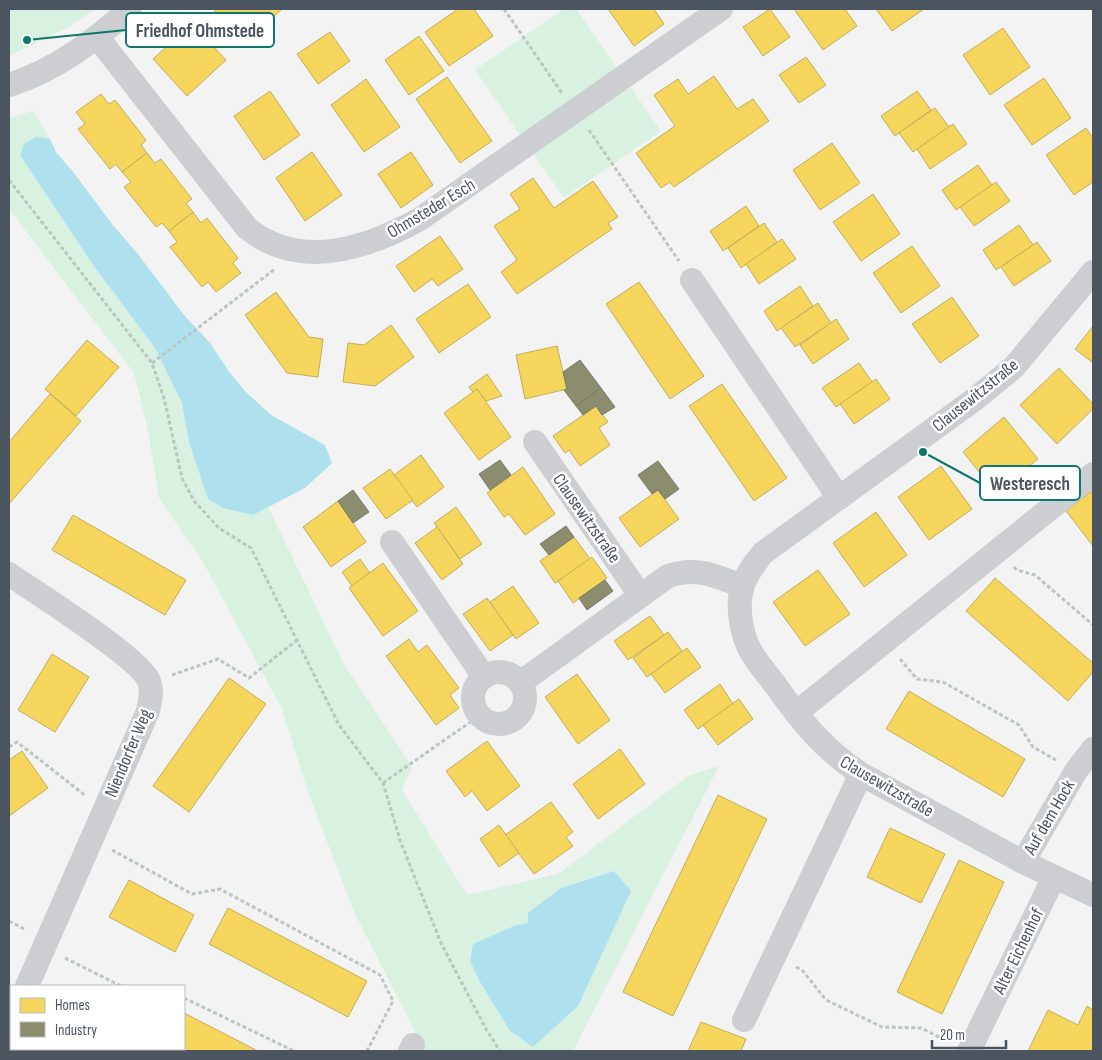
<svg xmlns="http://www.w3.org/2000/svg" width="1102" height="1060" font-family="'Sofia Sans Condensed',sans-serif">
<rect width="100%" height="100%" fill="#f3f3f3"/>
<g fill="#d8f1e1" fill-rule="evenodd">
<path d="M9,9h86l-26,18 -60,29z"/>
<path d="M564,9h12l85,122 -97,67 -89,-128z"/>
<path d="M33,111l17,28 -14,-2 60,132 59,79 27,55 7,39 64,73 15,-8 76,157 68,103 -10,23 65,105 91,-21 130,-98 31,-10 -146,285h-148l-70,-137 -46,-119 -27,-86 -79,-147 -44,-64 -11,-68 -14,-57 -125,-164v-91zM614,871l-104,160 -30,-49 -7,-38 43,-19 12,-2 33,-35z"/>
</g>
<g fill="#aee1ed">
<path d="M36,137l14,2 6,13 18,21 38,51 25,29 47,62 26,28 20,30 16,19 25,23 54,30 7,18 -27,25 -52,27 -30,-7 -15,-9 -19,-57 -7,-39 -27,-55 -59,-79 -76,-114 4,-11z"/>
<path d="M614,871l17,20 -53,115 -45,41 -23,-16 -30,-49 -10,-21 3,-17 43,-19 12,-2v-10l33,-25z"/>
</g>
<g fill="#f6d55c" stroke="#c2af5d">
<path d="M213,9h69l-38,34z"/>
<path d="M458,9h16l19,27 -44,30 -24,-34z"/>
<path d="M608,9h46l10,15 -30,22z"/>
<path d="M770,9l20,28 -27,19 -20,-29z"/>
<path d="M794,9h51l12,17 -34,24z"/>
<path d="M876,9h48l-32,22z"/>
<path d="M192,23l34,37 -39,36 -34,-37z"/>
<path d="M1003,28l27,39 -40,28 -27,-40z"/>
<path d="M330,32l20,29 -32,23 -21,-30z"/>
<path d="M419,36l25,35 -35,24 -24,-35z"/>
<path d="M806,57l20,28 -27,18 -20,-28z"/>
<path d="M714,76l23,33 16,-10 16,22 -95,66 -4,-5 -9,6 -25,-35 39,-27 -21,-31 24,-16 10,15z"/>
<path d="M447,77l45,64 -32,22 -44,-64z"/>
<path d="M1044,78l27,40 -39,27 -28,-40z"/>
<path d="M366,79l34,48 -36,25 -33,-47z"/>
<path d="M270,91l30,44 -36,25 -30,-44z"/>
<path d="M917,91l14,19 -36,26 -14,-20z"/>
<path d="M101,94l8,10 6,-4 31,40 -5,5 6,8 -25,19 -6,-8 -6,5 -32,-40 7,-5 -9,-12z"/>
<path d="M935,108l14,19 -36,25 -14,-19z"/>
<path d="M953,124l14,20 -37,25 -13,-20z"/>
<path d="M1086,128l7,10v44l-19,13 -28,-40z"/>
<path d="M832,143l28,40 -40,27 -27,-40z"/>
<path d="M312,152l30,43 -37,26 -29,-43z"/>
<path d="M411,152l22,33 -32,23 -23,-34z"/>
<path d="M147,153l8,10 6,-4 31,40 -6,4 7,9 -24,19 -7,-8 -6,4 -32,-40 7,-5 -9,-10z"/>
<path d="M978,165l14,20 -36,25 -14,-20z"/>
<path d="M533,178l21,30 39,-27 25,36 -10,6 4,6 -95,65 -16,-22 16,-12 -23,-34 26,-17 -10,-15z"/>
<path d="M996,182l14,19 -36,25 -14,-19z"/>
<path d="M873,194l27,40 -39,27 -28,-39z"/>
<path d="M746,206l13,20 -36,25 -13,-20z"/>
<path d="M193,212l8,11 6,-5 31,40 -5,5 8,10 -25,19 -8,-10 -6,5 -32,-40 7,-5 -8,-11z"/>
<path d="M764,223l13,19 -36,26 -13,-20z"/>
<path d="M1019,225l14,20 -37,25 -13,-20z"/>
<path d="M440,236l23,33 -25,17 -6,-7 -18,13 -18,-26z"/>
<path d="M782,239l14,20 -37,25 -13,-20z"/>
<path d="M1037,242l14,19 -37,25 -13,-19z"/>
<path d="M912,246l28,40 -39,27 -28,-40z"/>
<path d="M639,282l65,94 -34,23 -64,-95z"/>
<path d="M468,284l23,33 -52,36 -23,-34z"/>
<path d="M800,286l13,20 -36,25 -13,-20z"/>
<path d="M276,292l33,45 14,2 -5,38 -31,-4 -42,-58z"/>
<path d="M952,297l27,39 -39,27 -28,-39z"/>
<path d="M818,303l13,20 -36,24 -14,-19z"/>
<path d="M836,319l13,20 -36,25 -13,-19z"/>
<path d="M391,325l23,32 -39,29 -32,-4 5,-39 16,2z"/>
<path d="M1093,326v37l-18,-14z"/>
<path d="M87,340l32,27 -43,49 -31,-27z"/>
<path d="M557,346l10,43 -42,10 -9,-44z"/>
<path d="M859,363l13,19 -36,25 -14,-19z"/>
<path d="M1059,368l34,36v5l-36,35 -37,-39z"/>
<path d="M487,374l15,22 -16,5 -9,-12 -4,3 -4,-5z"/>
<path d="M876,379l14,20 -36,25 -14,-20z"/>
<path d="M722,384l65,94 -33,23 -65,-95z"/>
<path d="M477,389l34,48 -32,23 -35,-47z"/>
<path d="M50,394l31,27 -72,83v-62z"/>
<path d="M596,406l12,16 -9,6 11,17 -30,21 -11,-16 -4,3 -12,-17z"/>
<path d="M1004,417l34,42 -42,34 -33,-41z"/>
<path d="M421,455l23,32 -27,20 -23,-32z"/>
<path d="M941,466l31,43 -43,31 -31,-43z"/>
<path d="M523,467l32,47 -30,21 -16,-21 -5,3 -17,-24z"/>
<path d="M390,469l23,31 -27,19 -23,-31z"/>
<path d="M658,490l21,29 -39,28 -21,-29z"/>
<path d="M1093,490v56l-27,-35z"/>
<path d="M338,501l28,41 -35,25 -28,-40z"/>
<path d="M456,507l26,37 -22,15 -26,-36z"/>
<path d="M876,512l31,43 -43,32 -31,-44z"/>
<path d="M73,515l113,65 -21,35 -113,-65z"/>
<path d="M437,527l26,37 -21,16 -27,-37z"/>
<path d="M574,537l16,22 -35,24 -15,-22z"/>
<path d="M592,557l15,21 -34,25 -15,-22z"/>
<path d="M360,559l10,14 -18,13 -10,-14z"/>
<path d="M383,563l35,48 -35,25 -34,-48z"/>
<path d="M818,570l32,44 -45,32 -32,-44z"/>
<path d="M995,578l98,85v9l-25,29 -102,-90z"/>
<path d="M513,586l26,37 -23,16 -26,-37z"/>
<path d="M487,598l26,37 -23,16 -27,-37z"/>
<path d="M650,616l14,19 -36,25 -14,-19z"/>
<path d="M668,632l14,19 -35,26 -14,-19z"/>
<path d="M409,639l9,13 9,-7 32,43 -9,7 9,13 -23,17 -50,-69z"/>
<path d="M687,648l14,19 -36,26 -14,-19z"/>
<path d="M52,654l37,23 -34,55 -37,-22z"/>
<path d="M577,674l33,46 -32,24 -33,-47z"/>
<path d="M229,678l37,26 -77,108 -36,-26z"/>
<path d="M720,684l13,20 -35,25 -14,-19z"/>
<path d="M909,691l116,68 -22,38 -117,-68z"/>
<path d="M739,699l14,20 -35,26 -15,-20z"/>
<path d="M487,741l33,45 -33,25 -15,-20 -7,6 -19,-26z"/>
<path d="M620,749l25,35 -47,35 -25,-35z"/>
<path d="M22,751l26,37 -39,28v-56z"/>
<path d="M718,795l49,24 -94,197 -50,-24z"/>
<path d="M551,802l22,30 -7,5 7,9 -39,28 -29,-39z"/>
<path d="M499,825l20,28 -20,14 -19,-28z"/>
<path d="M890,828l55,26 -24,49 -54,-26z"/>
<path d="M959,860l45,22 -62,132 -45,-22z"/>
<path d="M129,880l65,35 -19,37 -66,-35z"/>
<path d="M228,908l139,73 -19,36 -139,-73z"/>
<path d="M1087,1006l6,4v41h-65l20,-41 30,15z"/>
<path d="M184,1013l74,38h-88l-5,-2h19z"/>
<path d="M701,1022l45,17 -5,12h-53z"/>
</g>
<g fill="#8c8c6e" stroke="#787c6a">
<path d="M580,360l21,28 -25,18 -12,-16 3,-1 -4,-17z"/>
<path d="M601,388l14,19 -13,8 -6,-9 -13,9 -7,-9z"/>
<path d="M500,460l11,15 -21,15 -11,-16z"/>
<path d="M658,461l21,28 -14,10 -7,-9 -6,4 -14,-19z"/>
<path d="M353,490l16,22 -16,11 -15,-22z"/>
<path d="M566,526l8,11 -25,18 -9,-11z"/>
<path d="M605,580l8,11 -26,19 -8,-12z"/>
</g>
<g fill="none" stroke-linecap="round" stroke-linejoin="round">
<g stroke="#bac6c2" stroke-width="3" stroke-dasharray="4 2.5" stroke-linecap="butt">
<path d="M504,9l58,84"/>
<path d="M589,130l90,131"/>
<path d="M9,180l143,183 12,35 18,80 12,23 25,27 32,20 88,177 44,58 18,60 40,100 45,86 14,22"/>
<path d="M152,363l123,-94"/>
<path d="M1014,567l3,3 18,5 58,50"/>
<path d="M900,659l17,20 26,3 76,43 14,22 23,13"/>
<path d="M172,675l46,-16 31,19 47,-37"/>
<path d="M9,747l8,-5 69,54"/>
<path d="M383,783l96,-67"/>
<path d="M112,850l80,44 28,-5 160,86 13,26 -26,50"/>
<path d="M9,921l17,9"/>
<path d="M65,958l56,28"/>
<path d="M796,967l7,4 23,29 56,27 39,1 26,13"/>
<path d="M184,998l110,53"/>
</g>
<g stroke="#ccced1" stroke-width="24">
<path d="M98,38l149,190c53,43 119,21 173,-9l301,-210"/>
<path d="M9,85c47,-15 85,-44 121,-76"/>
<path d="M1093,272l-79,95 -39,32 -212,154c-8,10 -16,20 -20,32 -7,20 -2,49 8,67 7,12 17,23 25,34 26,36 47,63 85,88l162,88 70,33"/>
<path d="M692,280l147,218"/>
<path d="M535,442l105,153"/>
<path d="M392,542l92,135"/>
<path d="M9,574c27,19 130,83 140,107 4,10 1,21 -1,30l-121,275"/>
<circle cx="499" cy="698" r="26"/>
<path d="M520,683l148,-107c29,-10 47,0 74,10"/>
<path d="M796,713l297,-239"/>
<path d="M1023,862l53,-91 17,-22"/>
<path d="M744,1020l117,-246"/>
<path d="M9,1028l2,-6"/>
<path d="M410,1051l3,-6"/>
<path d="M969,1051l85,-174"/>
</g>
</g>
<g text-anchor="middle" stroke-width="5" stroke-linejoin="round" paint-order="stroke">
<g font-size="18" fill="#4a555f" stroke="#fff">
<text transform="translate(431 208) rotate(-31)" y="6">Ohmsteder Esch</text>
<text transform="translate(975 395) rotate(-39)" y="6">Clausewitzstraße</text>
<text transform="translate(587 518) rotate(55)" y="6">Clausewitzstraße</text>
<text transform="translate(128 753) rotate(-67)" y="6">Niendorfer Weg</text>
<text transform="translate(887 786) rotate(30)" y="6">Clausewitzstraße</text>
<text transform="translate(1049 817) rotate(-60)" y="6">Auf dem Hock</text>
<text transform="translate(1018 951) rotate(-64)" y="6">Alter Eichenhof</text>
</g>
</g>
<path fill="none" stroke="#0f766e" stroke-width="2" d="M27 40L126 30M923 452L980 483"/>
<g fill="#0f766e" stroke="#fff" stroke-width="2">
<circle cx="27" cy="40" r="5"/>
<circle cx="923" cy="452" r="5"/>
</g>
<g fill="#fff" stroke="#0f766e" stroke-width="2">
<rect x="126" y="13" width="148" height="34" rx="5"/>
<rect x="980" y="466" width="100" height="34" rx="5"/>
</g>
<g font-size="19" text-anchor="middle" font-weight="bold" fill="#4a555f">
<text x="200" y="37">Friedhof Ohmstede</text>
<text x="1030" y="490">Westeresch</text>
</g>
<rect width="1102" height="1060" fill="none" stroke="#4a555f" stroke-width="20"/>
<rect x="10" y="985" width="175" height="65" fill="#ffffff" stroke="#b7bbbf"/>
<rect x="20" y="998" width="25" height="15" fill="#f6d55c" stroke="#b7bbbf"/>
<text x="55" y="1010" font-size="15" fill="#4a555f">Homes</text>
<rect x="20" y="1022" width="25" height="15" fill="#8c8c6e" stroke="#b7bbbf"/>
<text x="55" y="1035" font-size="15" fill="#4a555f">Industry</text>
<path d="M932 1040v8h74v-8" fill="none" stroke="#4a555f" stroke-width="2.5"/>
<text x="940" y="1040" font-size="15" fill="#4a555f" stroke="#ffffff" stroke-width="4" paint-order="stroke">20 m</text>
</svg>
